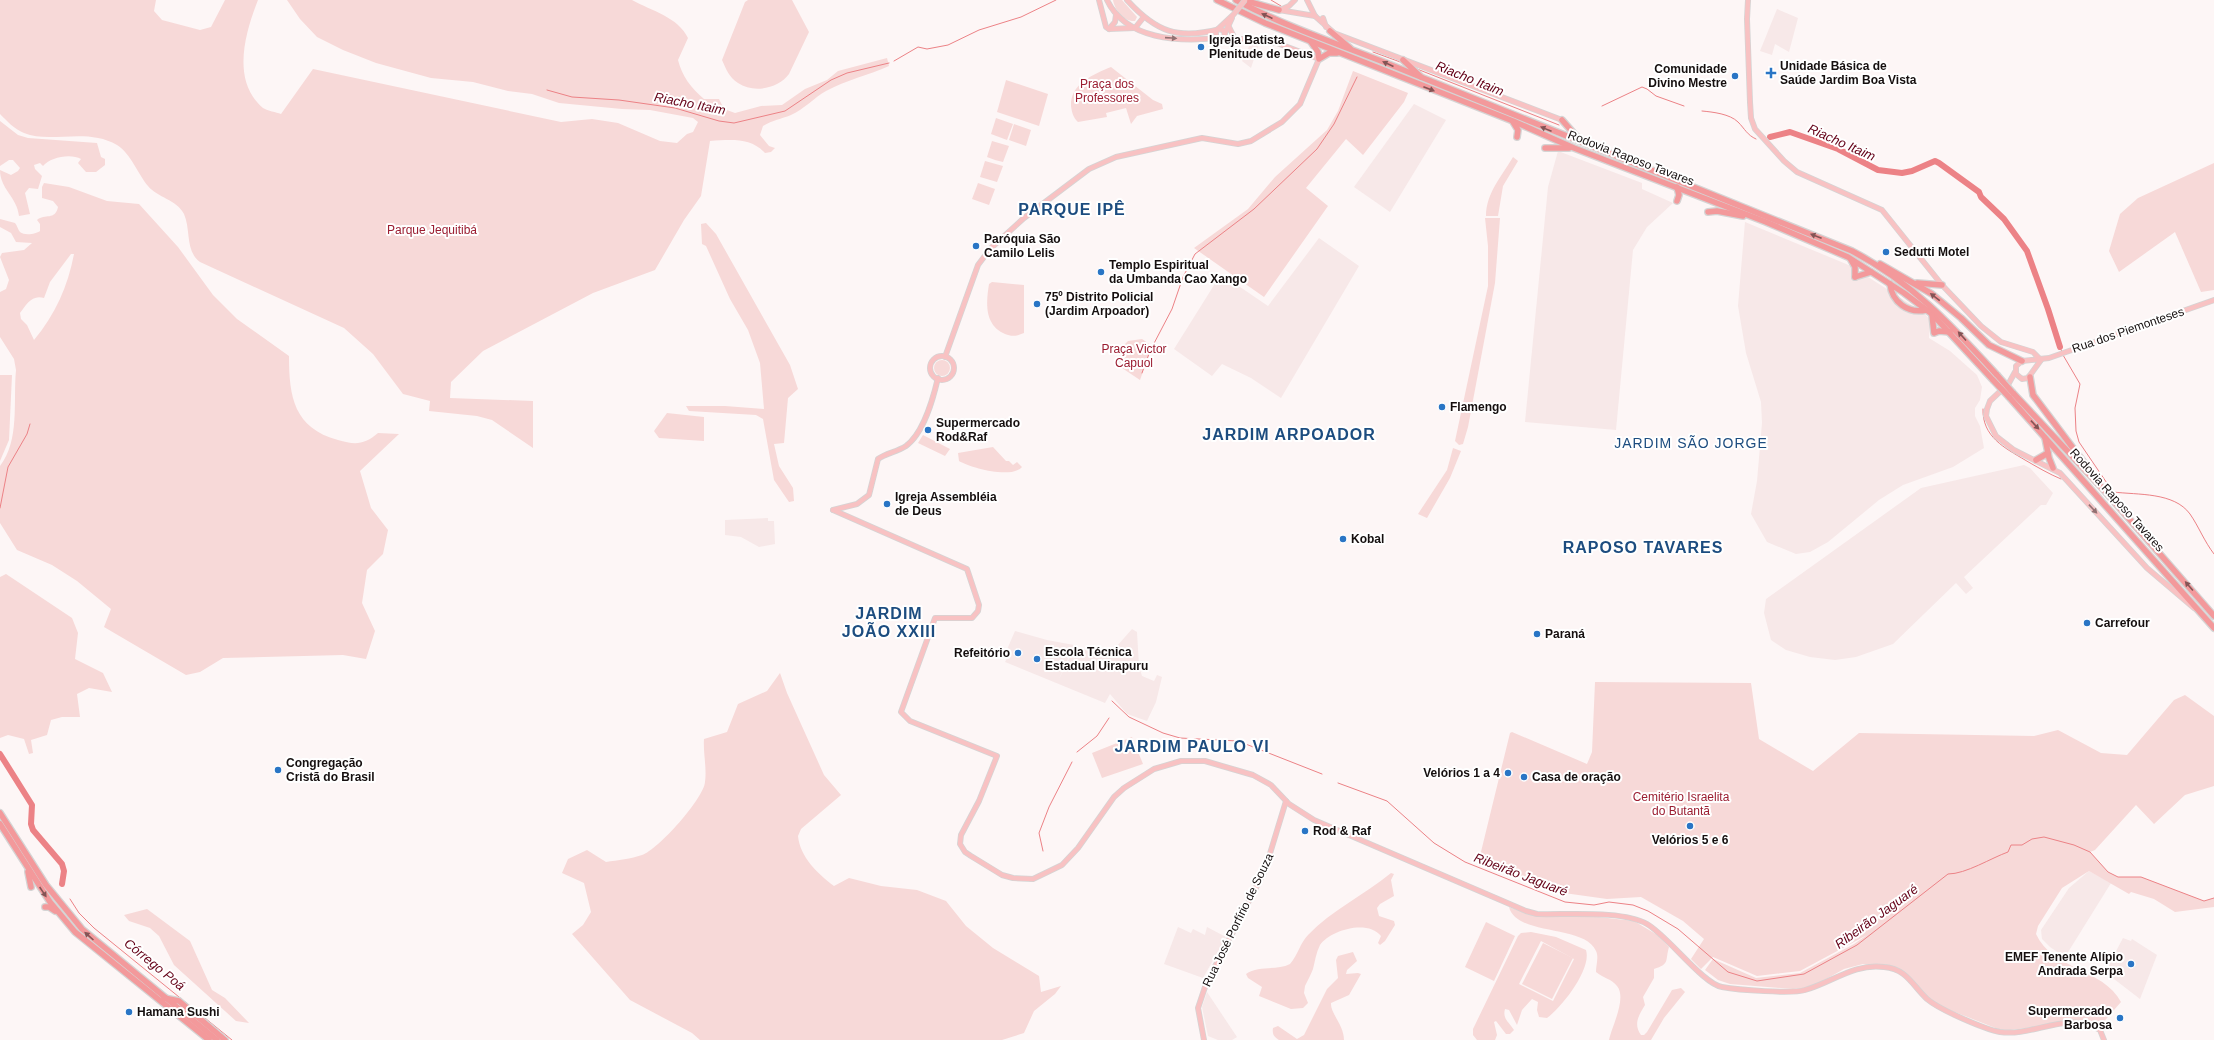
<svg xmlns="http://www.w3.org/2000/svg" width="2214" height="1040" font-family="Helvetica,sans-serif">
<rect width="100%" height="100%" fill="#fdf6f6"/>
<g fill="#f7e8e8">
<path d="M1777,9l21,9 -9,34 -14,-8 -3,11 -12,-4z"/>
<path d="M1250,44h9l-8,24 -9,-7z"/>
<path d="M1414,104l32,16 -56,92 -36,-25z"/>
<path d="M1558,151l84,32v6l31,14 -26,24 -14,23 -17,180 -91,-8 23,-235z"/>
<path d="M1745,222l106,44 70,45 9,8 -1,19 21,13 27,24 5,12 -2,13 -5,8v8l5,10 4,22 -31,19 -50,18 -24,15 -51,42 -18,10 -14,2 -29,-12 -16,-28 6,-33 5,-58 -1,-21 -15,-49 -8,-47z"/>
<path d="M1319,238l40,28 -78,132 -30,-20 -29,-14 -10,12 -38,-27 47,-75 47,32z"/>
<path d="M2024,465l6,3 23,25 -7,12h-5l-77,72 9,11 -7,6 -10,-11 -63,61 -37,13 -21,3 -25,-3 -24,-7 -15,-10 -7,-27 2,-14 155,-111z"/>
<path d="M768,518v3h6l1,23 -16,3 -18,-10 -16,-2v-15z"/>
<path d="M1132,629l5,3 2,34 3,10 12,5 3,-6 5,2 -6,25 -9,19 -20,-7 -17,-20 -5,9 -100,-41 3,-6 -3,-2 10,-23 32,9 27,5 -15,34 16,-32 31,7 11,-8z"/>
<path d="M2089,871l22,12 -46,74 -15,-10 -8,-8 -1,-9 28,-42z"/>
<path d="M1178,927l13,6 2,-4 12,6 2,-8 19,10 -23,41 -39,-14z"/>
<path d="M2123,938l8,3 1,-2 25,16 -17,44 -35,-27z"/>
<path d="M1207,992l30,45 -5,3h-14l-10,-4 -6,-29z"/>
</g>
<g fill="#f7d9d8" fill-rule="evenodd">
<path d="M0,0h156l-2,11 8,9 38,10 11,-3 14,-27h33c-13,33 -27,81 5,108 5,3 13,4 18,6l32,-45 248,53 31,-3 26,4 42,18 17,2 10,-9 6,-2 5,-10 -5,-4 -43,-8 -28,-1 -63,-6 -27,-9 -24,-3 -35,-9 -42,-4 -55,-15 -33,-13 -26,-13 -17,-18 -13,-19h345c20,11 46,17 56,38l-10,22c4,16 13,28 26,39h15l5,10 11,4 26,-7 21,-1 23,-16 22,-9 11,-9 49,-13 2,8c-20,9 -43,14 -63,25 -11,6 -23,19 -35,24 -10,4 -18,5 -28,11l-3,9 9,11 6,2 -4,4 -6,1c-15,-16 -34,-13 -55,-12l-9,55 -17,24 -29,50 -62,23 -110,58 -32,31 -1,16 83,3v47l-41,-28 -15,-4 -48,-5 1,-10 -27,-7 -30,-40 -29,-26 -144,-66c-15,-11 -9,-32 -16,-48 -8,-15 -26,-16 -36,-28 -10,-12 -17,-32 -31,-41 -30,-18 -67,-1 -93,-12 -10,-4 -17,-12 -24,-19z"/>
<path d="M748,0h44l17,32 -20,42c-10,14 -35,20 -51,9 -9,-6 -12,-14 -16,-23l23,-58z"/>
<path d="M1122,0l15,17 -2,4c-11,1 -20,-10 -22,-21z"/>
<path d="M1111,67l42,33 9,4 1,5 -26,7 -6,8 -5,-16 -20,5 1,4 -29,5c-5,-5 -6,-9 -7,-16 -1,-22 23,-32 40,-39z"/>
<path d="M1353,71l55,22 -4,9 -41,53 -17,-16 -40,49 22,18 -64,91 -70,-49 54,-39 27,-32 52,-47 11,-19z"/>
<path d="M1006,80l42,14 -9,32 -42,-14z"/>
<path d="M996,118l17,6 -6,16 -16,-6z"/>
<path d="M0,121l18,14 10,3 69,5 4,14 4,2v6l-9,7h-10l-8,-9 3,-4c-10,-6 -31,-2 -38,7l-3,-3 -6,2 1,4 7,7 -4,13 -9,-1 -4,5 5,21 -11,2c-2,-19 -19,-27 -19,-46l11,5 7,-4 2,-3 -7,-8h-4l-9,6z"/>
<path d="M1014,124l17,6 -5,16 -17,-6z"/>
<path d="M992,141l17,5 -6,16 -8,-2 2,-6 -2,6 -8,-3z"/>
<path d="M1513,157l5,4 -15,25 -5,30h-12c0,-23 16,-40 27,-59z"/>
<path d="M985,161l18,5 -6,16 -17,-5z"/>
<path d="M2214,163v127l-13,2 -26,-60 -56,40 -10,-21 11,-37 18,-16z"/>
<path d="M44,183l25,4 38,14 32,3 39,43 35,48 24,24 52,37c0,41 5,72 49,84 17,5 26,5 40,-7l21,1 -39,37 11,37 17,22 -5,24 -16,16 -5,33 13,28 -9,28 -23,-4 -120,3 -23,14 -14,3 -82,-48 7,-18 -34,-28 -25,-16 -35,-15 -17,-27v-57c20,-26 13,-64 16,-96l-2,-11 -14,-22v-45l6,-3 3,-9 -9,-23 2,-4 22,-3 8,-7 -16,-1 -5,-9 -11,-6v-8l15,4c2,2 3,7 5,9 5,4 16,2 20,-1v-7l-3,-4c8,-7 18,1 21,-13l-5,-6 -11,-3v-11zM71,254h3c-6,32 -19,61 -40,86l-7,-15 -6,-6 -1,-6c6,-8 12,-19 24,-15l6,-16z"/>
<path d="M978,183l17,6 -6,16 -17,-6z"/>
<path d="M1485,218h15l-5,65 -27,144 -5,17 -4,1 -4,-4 33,-155v-40z"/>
<path d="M706,223l10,11 74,131 8,24 -10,9 -4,45 -10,1 5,22 14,22 1,13 -5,1 -15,-22 -11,-61 -7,-4 -67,-4 -3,-5h39l39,3 -4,-46 -12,-33 -18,-31 -24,-53 -4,-2 -1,-20z"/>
<path d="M992,282l32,3v48c-7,3 -12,4 -19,1 -21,-9 -19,-31 -16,-50z"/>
<path d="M1142,339l10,7 -12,34 -18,-12 -3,-8 2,-12 7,-7z"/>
<circle cx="942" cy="368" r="8"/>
<path d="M0,375h12l-3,65 -9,21z"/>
<path d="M667,413l37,4v24l-45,-3 -5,-7z"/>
<path d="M923,435l27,14 -5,7 -27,-13z"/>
<path d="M993,447l13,14h3l4,4 4,-3 5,5c-11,12 -51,1 -63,-6l-1,-8z"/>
<path d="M1453,448l8,3 -11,27 -23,40 -9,-4 29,-44z"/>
<path d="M6,574l66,44 6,15 -3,26 28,14 9,19 -23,-4 -12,6 3,23h-18l-11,3 -4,15 -16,5 2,13 -4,1 -5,-15 -16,-4 -8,3v-161z"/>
<path d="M780,673l7,20 37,82 17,20 -40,34 -3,7c2,21 20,38 36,50l15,-8 32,8 36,4 29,11 20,25 27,22 46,28 2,16 20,-6 -6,8 -21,17 -10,22 -22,7h-302l-8,-7 -62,-33 -58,-66 11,-9 8,-13 -7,-29 -22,-10 6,-14 19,-9 19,12c12,-2 25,-3 36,-7 16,-5 62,-57 63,-73 2,-14 -2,-29 -1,-43l23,-7 11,-28 29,-13z"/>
<path d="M1595,682l156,1 8,56 54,32 46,-38 175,3 24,-6 43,23 26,2 47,-55 11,-5 29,21v70l-29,9 -31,29 -18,-19 -41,45 -5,2 18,20 10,5h23l63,24 10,-3v9l-39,5 -21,-13 -23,-7 -2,2 -40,-23 -27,17 -24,38 -2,8c16,36 67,34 85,68l-21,24 -19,-5 -78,10 -61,-24 -15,-9 -29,-27 -16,-6 -19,-1 -19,5 -32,18 -19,2 -63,-5 -12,-4 -13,-10 8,-11 43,19 44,-5 54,-29 13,-9 -67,36 -43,5 -44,-19 -12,12 -10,-10 13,-20 -21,-18 -42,-24 -34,2 -43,-6 -85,-33 31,-127 2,-1 75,32 5,-12z"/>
<path d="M1132,737l11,27 -41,14 -10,-25z"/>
<path d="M1391,873l3,1 -3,6 3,16 -14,8 -3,4 2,8 15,5 1,4 -10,16 -5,4 -2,-2 3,-7c-13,-17 -51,-6 -61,9 -4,8 -5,16 -7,24 -2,5 -5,11 -8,17l-1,7 4,10 -5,5 -12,1 -32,-13 3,-9 -14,-9 -2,-4c12,-9 30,-3 44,-10 8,-9 10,-21 18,-29 24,-25 56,-40 83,-62z"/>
<path d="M1509,907l26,9h55l44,5 25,15 10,11c-4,14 1,17 -15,22v9l-11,19 2,8c-6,10 -12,19 -4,30h3l3,-3 25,-42 9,-2 4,4 -21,26 -13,22h-42c3,-14 18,-42 8,-54 -5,-7 -14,-8 -21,-14 0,-7 3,-15 0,-21 -12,-27 -79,-14 -87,-44z"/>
<path d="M147,909l43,32 22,49 13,8 24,25 -13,-2 -62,-56 -15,-29 -9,-8 -21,-7 -5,-6z"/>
<path d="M1486,922l29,14 -21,45 -29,-14z"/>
<path d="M1531,932l25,5 30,13c6,19 -24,57 -39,68l-8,-1 -2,-7 1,-8 -6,-3 -10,11 -5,15 -8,-15 -4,-1c-3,10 5,14 9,21l-4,4h-4l-10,-13 -2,1 3,13 -2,5h-18l-4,-5v-6l45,-93 3,-3zM1541,941l33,18 -21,42 -34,-17z"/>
<path d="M1543,943l30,15 -21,41 -30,-15z"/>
<path d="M1353,952l4,9 -10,9 -1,4 12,-1 3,1 -12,21 -18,8c-1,10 13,22 13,37h-65c-5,-3 -7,-6 -6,-12l5,-2 19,13 7,-4 23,-46 11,-11 -2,-18 2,-4z"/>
</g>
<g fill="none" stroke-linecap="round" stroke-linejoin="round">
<g stroke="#ec8286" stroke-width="1">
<path d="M1271,0l10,6"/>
<path d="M1373,52l30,11"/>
<path d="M894,61l24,-14 9,2 21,-4 31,-15 42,-13 35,-17"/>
<path d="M1417,69l142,56"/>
<path d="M547,90l25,7 47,3 56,8 44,13 15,2 51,-12 46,-31 16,-7 42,-10"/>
<path d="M1602,106l40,-19 5,2 9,7 28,10"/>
<path d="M1702,111c11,1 28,3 36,11 7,7 9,13 18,17"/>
<path d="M2060,347l2,5"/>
<path d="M2063,355l17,29 -5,24 1,23 3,11 34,50c25,3 61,0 77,22 9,13 14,27 24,40"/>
<path d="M1142,373l8,-22 22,-42 11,-32 12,-23 59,-45 63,-60 17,-25 23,-47"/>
<path d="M1983,409c-1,28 22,39 42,51 12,7 24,14 36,19"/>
<path d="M0,508l8,-41 19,-33 3,-10"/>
<path d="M1112,701l17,16 34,16 17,5 58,3 84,33"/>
<path d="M1077,752l20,-16 12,-18"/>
<path d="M1338,783l49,18 47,42 31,19 100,40 29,3 15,-3 24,3 15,6 30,18 50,43 29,9 47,-7 53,-29 91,-71c18,0 43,-16 60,-22l3,-7h11l10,-6 12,-2 30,8 16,7 18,20 10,5h23l63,24 10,-3"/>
<path d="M1043,851l-4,-18 10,-26 23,-45"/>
<path d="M70,899l9,14 15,15 138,112"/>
</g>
<g stroke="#ec8286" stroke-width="6">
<path d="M1770,137l20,-5 48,17 40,21 24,3 10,-2 23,-10 4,2 40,29 2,5 23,22 23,32 21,58 12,38"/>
<path d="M0,754l32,51 -1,19 2,6 29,34 2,7 -2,13"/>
</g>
<defs>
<g id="major">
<path d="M1099,0l7,27 3,2 26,-1"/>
<path d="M1107,0c19,40 72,42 110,38"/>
<path d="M1127,0c29,32 51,40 93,29l4,2 1,6 -6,2 -3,-2v-5"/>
<path d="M1307,0l8,16 19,17 228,87"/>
<path d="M1748,0l-1,19 3,83 1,16 4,11 29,32 13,11 85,38 60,75 39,41 20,16 32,10 8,8"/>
<path d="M1279,10l36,6"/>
<path d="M1280,10l9,-4 6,-6"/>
<path d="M1323,18l3,9"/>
<path d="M1228,25l6,12"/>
<path d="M1135,28l8,-10"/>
<path d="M1109,29l6,-7 1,-7"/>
<path d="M1217,30l16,-15"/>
<path d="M1225,33l7,-15"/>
<circle cx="942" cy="368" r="12"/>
<path d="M945,357l33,-92 12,-16 34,-31 65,-49 27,-12 86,-19 36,6 13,-3 31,-19 18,-18 19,-45 -42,-16 -24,-4h-30"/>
<path d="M2041,360l-13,18 -6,1 -6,-5v-8l6,-5 27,-3 165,-58"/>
<path d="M2015,372l-6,11 -19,18 -3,8 -1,7 10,20 18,14 46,23 87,95 47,40"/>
<path d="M833,510l134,59 12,36 -1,6 -6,7h-37l-34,94 9,9 87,35 -18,45 -18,34 -1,9 5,8 6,4 31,19 11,3 20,1 29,-14 16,-17 36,-51 10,-9 30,-19 27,-8h24l48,14 18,10 18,19 25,16 212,91 11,3c29,1 86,-4 110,10 21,12 56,60 75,63 16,3 70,7 83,3 28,-8 49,-27 79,-23 23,2 28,18 43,32 13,11 57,30 73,33 33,5 69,-22 100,-2l4,10"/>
<path d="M833,510l24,-6 12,-9 9,-36c8,-6 19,-7 28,-13 18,-13 27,-47 32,-68"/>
<path d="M1204,1040l-6,-32 8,-24 59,-114 21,-69"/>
</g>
<g id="highway">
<path d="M1217,0l48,23 248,98 61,27 192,74 82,35 56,36 28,21 61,66"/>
<path d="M1236,0c46,25 96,42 145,61l471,190c61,32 99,74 145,124"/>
<path d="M1243,0l36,10"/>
<path d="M1330,31l20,17"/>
<path d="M1311,42l7,10 1,7 10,-6h8"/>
<path d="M1403,60l18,17"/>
<path d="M1562,120l14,16 8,5"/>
<path d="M1513,122l5,8 -1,7"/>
<path d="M1545,148h24"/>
<path d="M1677,187l2,8 -2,6"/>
<path d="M1708,212l9,-1 26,5"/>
<path d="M1851,260l4,7v10"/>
<path d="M1880,264l52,30 29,24 28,27 33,16"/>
<path d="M1855,277l16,-5"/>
<path d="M1917,283l25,2"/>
<path d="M1890,284c2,18 18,30 36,26"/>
<path d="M1932,315l2,18 5,-2 11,1"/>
<path d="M2030,377l3,18 58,77"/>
<path d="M2013,393l91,97 110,126"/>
<path d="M2009,397l205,231"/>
<path d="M2045,438l4,20 4,10"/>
<path d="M2036,460l12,-7"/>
<path d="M0,813l46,72 36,44 135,111"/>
<path d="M0,824l50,78 25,30 134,108"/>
<path d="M28,872l3,15"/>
<path d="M45,907h4l6,4"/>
<path d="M164,998l15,3 46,39"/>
</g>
</defs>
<use href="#major" stroke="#d5d4d4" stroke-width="6"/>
<use href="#highway" stroke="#d5d4d4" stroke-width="8"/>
<use href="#major" stroke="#f8c2c3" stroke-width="4.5"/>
<use href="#highway" stroke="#f3999b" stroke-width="5.5"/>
<defs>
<path id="major-bridge" d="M1234,14l11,-14"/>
<g id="highway-bridge">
<path d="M1997,375l16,18"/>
<path d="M1993,380l16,17"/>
</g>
</defs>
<use href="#major-bridge" stroke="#d5d4d4" stroke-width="6" stroke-linecap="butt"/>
<use href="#highway-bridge" stroke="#d5d4d4" stroke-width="8" stroke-linecap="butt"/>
<use href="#major-bridge" stroke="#f8c2c3" stroke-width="4.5"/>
<use href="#highway-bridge" stroke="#f3999b" stroke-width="5.5"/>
</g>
<defs><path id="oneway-solid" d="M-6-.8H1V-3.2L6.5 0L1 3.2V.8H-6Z"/></defs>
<g fill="#845455">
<use href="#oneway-solid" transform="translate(1267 16) rotate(-156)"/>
<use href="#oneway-solid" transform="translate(1388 64) rotate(-156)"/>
<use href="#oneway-solid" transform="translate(1429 89) rotate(21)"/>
<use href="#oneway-solid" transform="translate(1546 129) rotate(-158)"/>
<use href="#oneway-solid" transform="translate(1816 236) rotate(-159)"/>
<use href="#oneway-solid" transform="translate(1935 297) rotate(-143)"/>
<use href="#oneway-solid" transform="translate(1962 336) rotate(-132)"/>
<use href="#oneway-solid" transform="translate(2035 425) rotate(47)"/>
<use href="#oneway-solid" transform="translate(2189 586) rotate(-131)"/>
<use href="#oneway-solid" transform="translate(43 892) rotate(56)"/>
<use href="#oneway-solid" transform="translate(89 936) rotate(-138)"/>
</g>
<g fill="#927172">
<use href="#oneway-solid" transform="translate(1171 38) rotate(4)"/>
<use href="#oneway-solid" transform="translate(2093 509) rotate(47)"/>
</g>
<g fill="#2975c5" stroke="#fff" stroke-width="1.5">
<circle cx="1201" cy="47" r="4"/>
<path d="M1769 67h4v4h4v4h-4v4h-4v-4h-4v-4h4z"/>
<circle cx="1735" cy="76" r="4"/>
<circle cx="976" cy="246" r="4"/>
<circle cx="1886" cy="252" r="4"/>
<circle cx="1101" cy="272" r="4"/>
<circle cx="1037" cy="304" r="4"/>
<circle cx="1442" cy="407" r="4"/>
<circle cx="928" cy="430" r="4"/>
<circle cx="887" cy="504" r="4"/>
<circle cx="1343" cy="539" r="4"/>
<circle cx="2087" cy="623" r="4"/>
<circle cx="1537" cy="634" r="4"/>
<circle cx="1018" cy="653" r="4"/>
<circle cx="1037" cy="659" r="4"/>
<circle cx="278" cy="770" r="4"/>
<circle cx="1508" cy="773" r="4"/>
<circle cx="1524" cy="777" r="4"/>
<circle cx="1690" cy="826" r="4"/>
<circle cx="1305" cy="831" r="4"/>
<circle cx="2131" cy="964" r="4"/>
<circle cx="129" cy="1012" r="4"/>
<circle cx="2120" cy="1018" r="4"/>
</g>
<g text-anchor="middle" stroke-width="4" stroke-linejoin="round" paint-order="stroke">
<g font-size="12" font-weight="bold" fill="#150f0f" stroke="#fff" text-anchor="start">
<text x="1209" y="44">Igreja Batista<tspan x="1209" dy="14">Plenitude de Deus</tspan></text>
<text x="1780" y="70">Unidade Básica de<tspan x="1780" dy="14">Saúde Jardim Boa Vista</tspan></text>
<text x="1727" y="73" text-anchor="end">Comunidade<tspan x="1727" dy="14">Divino Mestre</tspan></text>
<text x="984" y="243">Paróquia São<tspan x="984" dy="14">Camilo Lelis</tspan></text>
<text x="1894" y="256">Sedutti Motel</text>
<text x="1109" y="269">Templo Espiritual<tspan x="1109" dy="14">da Umbanda Cao Xango</tspan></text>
<text x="1045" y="301">75º Distrito Policial<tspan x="1045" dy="14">(Jardim Arpoador)</tspan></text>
<text x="1450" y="411">Flamengo</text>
<text x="936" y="427">Supermercado<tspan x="936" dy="14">Rod&amp;Raf</tspan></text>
<text x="895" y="501">Igreja Assembléia<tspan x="895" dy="14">de Deus</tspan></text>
<text x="1351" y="543">Kobal</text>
<text x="2095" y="627">Carrefour</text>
<text x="1545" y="638">Paraná</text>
<text x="1045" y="656">Escola Técnica<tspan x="1045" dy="14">Estadual Uirapuru</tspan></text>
<text x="1010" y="657" text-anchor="end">Refeitório</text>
<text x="286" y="767">Congregação<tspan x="286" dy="14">Cristã do Brasil</tspan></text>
<text x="1500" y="777" text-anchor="end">Velórios 1 a 4</text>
<text x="1532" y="781">Casa de oração</text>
<text x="1313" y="835">Rod &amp; Raf</text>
<text x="1690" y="844" text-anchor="middle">Velórios 5 e 6</text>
<text x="2123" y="961" text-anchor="end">EMEF Tenente Alípio<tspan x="2123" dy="14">Andrada Serpa</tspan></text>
<text x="2112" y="1015" text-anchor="end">Supermercado<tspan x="2112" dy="14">Barbosa</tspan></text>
<text x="137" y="1016">Hamana Sushi</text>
</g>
<g font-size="12" fill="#9b1d31" stroke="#fff">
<text x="1107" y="88">Praça dos<tspan x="1107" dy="14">Professores</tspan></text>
<text x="432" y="234">Parque Jequitibá</text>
<text x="1134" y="353">Praça Victor<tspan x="1134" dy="14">Capuol</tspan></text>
<text x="1681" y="801">Cemitério Israelita<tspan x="1681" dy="14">do Butantã</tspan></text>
</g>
<g font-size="12" fill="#150f0f" stroke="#fff">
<text transform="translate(1631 158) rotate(21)" y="4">Rodovia Raposo Tavares</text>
<text transform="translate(2128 330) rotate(-19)" y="4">Rua dos Piemonteses</text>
<text transform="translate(2117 500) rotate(48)" y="4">Rodovia Raposo Tavares</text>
<text transform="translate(1238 920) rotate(-64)" y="4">Rua José Porfírio de Souza</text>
</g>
<g font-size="13" font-style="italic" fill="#640017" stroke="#fff">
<text transform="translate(1470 78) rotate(22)" y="5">Riacho Itaim</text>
<text transform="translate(690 103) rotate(11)" y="5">Riacho Itaim</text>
<text transform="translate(1842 142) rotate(24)" y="5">Riacho Itaim</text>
<text transform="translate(1521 874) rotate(21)" y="5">Ribeirão Jaguaré</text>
<text transform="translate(1876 916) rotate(-36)" y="5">Ribeirão Jaguaré</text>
<text transform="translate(155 964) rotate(39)" y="5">Córrego Poá</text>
</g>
<g font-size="14" letter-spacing="1" fill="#1c4c7f" stroke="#fff">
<text x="1691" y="448">JARDIM SÃO JORGE</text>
</g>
<g font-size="16" font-weight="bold" letter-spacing="1" fill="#1c4c7f" stroke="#fff">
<text x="1072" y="215">PARQUE IPÊ</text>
<text x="1289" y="440">JARDIM ARPOADOR</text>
<text x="1643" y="553">RAPOSO TAVARES</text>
<text x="889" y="619">JARDIM<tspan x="889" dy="18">JOÃO XXIII</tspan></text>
<text x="1192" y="752">JARDIM PAULO VI</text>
</g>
</g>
</svg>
